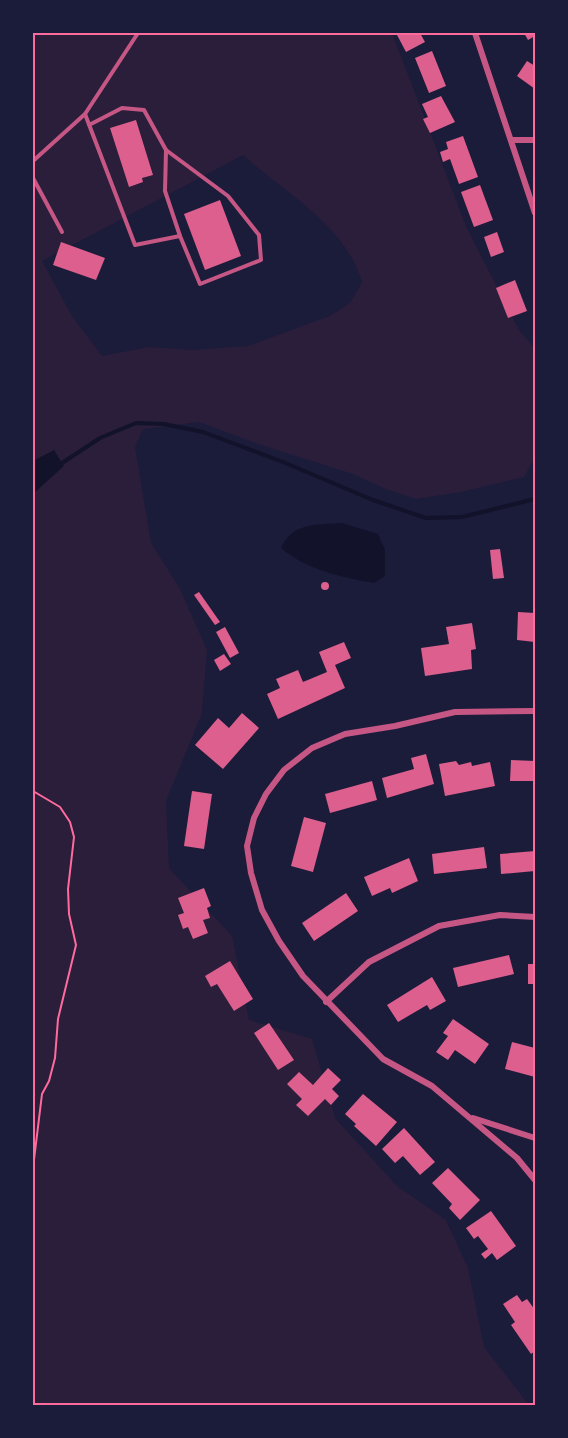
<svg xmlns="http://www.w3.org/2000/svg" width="568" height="1438" font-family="Signika,sans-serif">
<rect width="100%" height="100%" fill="#1b1b3a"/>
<path fill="#2a1e3b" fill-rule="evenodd" d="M33,33h359l74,193 53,104 16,19v108l-11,20 -63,15 -45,7 -30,-10 -33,-15 -95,-30 -59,-22 -56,7 -8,18 16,96 28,44 28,63 -5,63 -36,88 3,67 63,68 17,84 63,19 23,79 62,68 49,34 22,48 16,79 45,58h-496zM243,155c42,38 102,70 119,127l-12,21 -20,13 -82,30 -55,4 -44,-3 -47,9 -30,-40 -30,-55z"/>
<g fill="#12122b">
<path d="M54,450l10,16 -31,28v-33z"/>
<path d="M342,523l36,11 7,16v26l-11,7c-33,-6 -67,-13 -93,-35 11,-26 37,-23 61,-25z"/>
</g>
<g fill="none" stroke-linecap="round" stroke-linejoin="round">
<path stroke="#12122b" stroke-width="4" d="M59,465l41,-27 36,-15 28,1 39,8 80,30 90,38 53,18 36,-1 73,-18"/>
</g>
<g fill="#dd5f8e">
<path d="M396,33h24l5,9 -19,10z"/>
<path d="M524,33h11v3l-7,4z"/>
<path d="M432,51l14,35 -17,7 -14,-35z"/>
<path d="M527,61l8,5v23l-18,-13z"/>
<path d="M441,96l14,26 -25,11 -7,-14 5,-2 -6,-13z"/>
<path d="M136,120l17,55 -11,3 1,4 -14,5 -19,-59z"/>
<path d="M463,136l15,41 -19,7 -9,-25 -7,3 -3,-10 8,-3 -2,-7z"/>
<path d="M480,185l13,35 -19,7 -13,-35z"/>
<path d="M220,200l21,56 -36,14 -21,-56z"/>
<path d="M497,232l7,20 -13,5 -7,-20z"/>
<path d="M61,242l44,16 -9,22 -43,-15z"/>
<path d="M515,280l12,31 -19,7 -12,-30z"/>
<path d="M500,549l4,29 -11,1 -3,-29z"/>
<circle cx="325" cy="586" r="4"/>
<path d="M199,592l21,30 -5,3 -21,-30z"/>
<path d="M518,612l17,1v29l-18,-2z"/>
<path d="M472,623l4,26 -5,1 1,19 -47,7 -4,-28 28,-4 -3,-17z"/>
<path d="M225,627l14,26 -9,5 -14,-26z"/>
<path d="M344,642l7,16 -16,7 10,23 -67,31 -11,-25 13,-6 -4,-9 22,-9 5,12 24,-10 -8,-20z"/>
<path d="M224,654l7,10 -11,7 -6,-11z"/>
<path d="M242,713l17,15 -36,41 -28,-24 23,-27 11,10z"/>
<path d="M426,754l8,30 -47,14 -5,-20 32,-9 -3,-11z"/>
<path d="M511,760l24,1v20h-25z"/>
<path d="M456,761l3,4 12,-3 1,4 18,-4 5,24 -50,10 -6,-32z"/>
<path d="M372,781l5,19 -47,13 -5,-19z"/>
<path d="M192,791l20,3 -8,55 -20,-3z"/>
<path d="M304,817l22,6 -13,49 -22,-6z"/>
<path d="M484,847l3,21 -53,6 -2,-20z"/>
<path d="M535,851v20l-34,3 -1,-20z"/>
<path d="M409,858l9,23 -26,12 -2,-5 -18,8 -8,-19z"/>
<path d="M204,888l7,18 -4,2 3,10 -7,2 5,13 -15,6 -5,-12 -5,2 -5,-14 6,-2 -6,-15z"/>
<path d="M346,893l12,18 -44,30 -12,-18z"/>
<path d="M509,955l5,19 -56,13 -5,-19z"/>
<path d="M230,961l23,38 -19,12 -17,-27 -6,3 -6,-11z"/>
<rect x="528" y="964" width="7" height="20"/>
<path d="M432,977l14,24 -16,9 -3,-5 -29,17 -11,-17z"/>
<path d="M453,1019l36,25 -14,20 -20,-14 -7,10 -12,-8 12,-16 -5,-3z"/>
<path d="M269,1023l25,37 -16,10 -24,-37z"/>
<path d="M512,1042l23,6v29l-30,-8z"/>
<path d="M328,1068l13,12 -9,9 7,7 -8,9 -6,-6 -17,17 -12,-11 6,-6 -15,-15 12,-12 14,13z"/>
<path d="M363,1094l34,28 -21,24 -22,-20 2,-2 -11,-10z"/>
<path d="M404,1128l31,34 -15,13 -17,-19 -8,7 -13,-14z"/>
<path d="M448,1168l32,32 -20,20 -11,-12 3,-4 -20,-21z"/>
<path d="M491,1211l25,35 -19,14 -5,-7 -7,6 -4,-5 7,-5 -10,-13 -4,3 -8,-11z"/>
<path d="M517,1295l5,7 5,-3 8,11v41l-4,3 -20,-29 4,-3 -12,-18z"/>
</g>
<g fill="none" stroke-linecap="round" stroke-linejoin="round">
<path stroke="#ff6b9d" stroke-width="2" d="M33,791l27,16 10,15 4,15 -6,52 1,25 7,31 -18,74 -3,39 -6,23 -7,13 -9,74"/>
<g stroke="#c65784" stroke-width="4">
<path d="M85,114l50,131 45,-9 20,48 61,-24 -2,-25 -31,-39 -62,-46 -22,-40 -22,-2 -33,17"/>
<path d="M166,150l-1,41 15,45"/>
<path d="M33,161l52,-47 53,-81"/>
<path d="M33,178l29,54"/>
</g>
<g stroke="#c65784" stroke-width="6">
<path d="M475,33l60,180"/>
<path d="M512,140h23"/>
<path d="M535,711l-80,1 -60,14 -50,8 -33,14 -28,22 -18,24 -12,24 -7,28 4,27 11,37 17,31 24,35 80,83 49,27 85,72 18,22"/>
<path d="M326,1002l43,-40 70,-36 61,-11 35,2"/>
<path d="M473,1118l62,20"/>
</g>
</g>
<rect width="568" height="1438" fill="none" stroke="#1b1b3a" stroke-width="69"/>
<rect x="34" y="34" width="500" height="1370" fill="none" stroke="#ff6b9d" stroke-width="2"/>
</svg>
